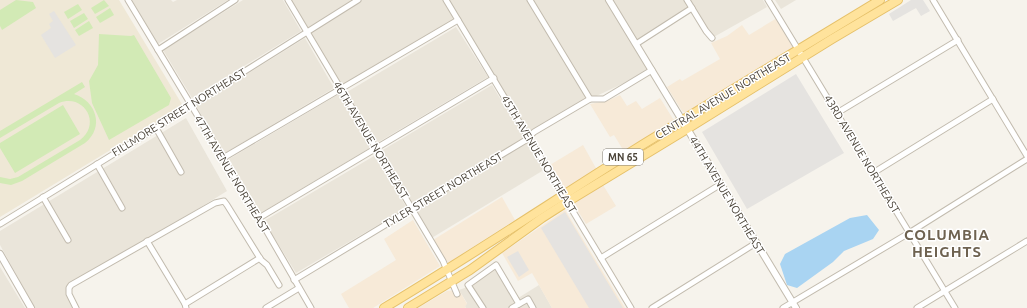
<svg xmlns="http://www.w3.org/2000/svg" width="1027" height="308" font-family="Ubuntu,sans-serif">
<rect width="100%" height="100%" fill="#f6f3ec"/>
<g fill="#eae5da">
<path d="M132,0h39l2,2 4,-2h51l-70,44z"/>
<path d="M243,0h40l18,31 -109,67 -29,-48z"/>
<path d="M289,0h157l12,20 -117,69z"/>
<path d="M449,0h238l5,8 -56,36 16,26 -62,29 -61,37z"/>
<path d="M689,0h74l4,7 -55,31z"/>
<path d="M775,0h21l-15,9z"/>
<path d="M456,27l32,50 -111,66 -30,-51z"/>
<path d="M305,38l29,50 -109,65 -29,-47z"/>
<path d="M492,85l32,53 -111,66 -32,-53z"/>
<path d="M339,94l31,54 -109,65 -32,-54z"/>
<path d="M186,118l41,73 -158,97 7,20h-41l-35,-63v-14z"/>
<path d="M526,140l21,28 -117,71 -18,-30z"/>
<path d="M374,156l33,52 -111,65 -32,-52z"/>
<path d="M0,267l25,41h-25z"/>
<path d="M495,268l20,32 24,-15 13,23h-86l-1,-2 2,-3 -8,-13 14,-5z"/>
</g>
<g fill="#f7ead8">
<path d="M777,18l17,30 -106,66 -6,-3 -15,-24 13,-8 2,2 38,-22 -9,-16 16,-7 15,-11 7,10z"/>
<path d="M620,95l7,11 9,-5 6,8 18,-11 13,21 -1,4 -47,30 -11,-18 -4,2 -20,-33 17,-3z"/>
<path d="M583,145l14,25 -31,20 -16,-25z"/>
<path d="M603,185l13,21 -30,18 -13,-21z"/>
<path d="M502,197l13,23 -64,41 -3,1 -3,-2 -12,-20z"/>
<path d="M565,210l60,98h-73l-20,-35 -14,8 -16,-28z"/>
<path d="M413,220l27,46 -67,42h-24l-8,-14 55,-34 -12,-21z"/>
<path d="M459,290l8,14 -2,2 1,2h-48l29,-17z"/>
</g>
<path fill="#efe8d6" d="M0,0h119l64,106 -183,111z"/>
<g fill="#d2eab5">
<path d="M16,0l17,2 3,6 -34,22 -2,-4v-16z"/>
<path d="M104,0l5,6 -14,8 -4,-6z"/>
<path d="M78,4l4,6 -14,9 -4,-7z"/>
<path d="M110,8l4,7 -14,8 -4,-6z"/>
<path d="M84,13l4,6 -14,9 -4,-7z"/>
<path d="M89,21l4,7 -14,8 -4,-6z"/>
<path d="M99,34l32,2 3,-1 37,63 -2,7 -60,35 -17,-37 -3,-22 9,-16z"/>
<path d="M82,82l3,5 -11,7c22,7 31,33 11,49l-63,38 -11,4 -11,-2v-6l10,2 8,-2 62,-37c22,-16 4,-47 -21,-37l-59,35v-7z"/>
<path d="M63,105l17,29 -65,39 -15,-25v-5z"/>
</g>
<g fill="#e5e3e0">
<path d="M911,0h12l7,11 -9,5 -5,-8 -23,13 -4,-7z"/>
<path d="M54,11l22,34 -21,13 -14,-23 10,-7 -2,-4 4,-3 -4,-7z"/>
<path d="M796,74l48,79 -97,56 -45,-77z"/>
<path d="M565,212l58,96h-34l-48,-80z"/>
<path d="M518,251l11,19 -10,7 -12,-20z"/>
</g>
<path fill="#a9d4f2" d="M867,215l12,15 -6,9 -29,12 -11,11 -36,26 -10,-3 -7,-21 5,-10 65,-36z"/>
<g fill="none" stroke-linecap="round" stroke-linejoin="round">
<defs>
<g id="minor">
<path d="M128,0l131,218 52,90"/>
<path d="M288,0l155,261 14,33"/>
<path d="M446,0l185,308"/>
<path d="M530,0l60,99"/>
<path d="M687,0l19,31 6,7"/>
<path d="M768,0l187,308"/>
<path d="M933,0l94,156"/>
<path d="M636,44l56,-36"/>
<path d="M158,50l77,-50"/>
<path d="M837,113l121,-73"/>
<path d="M156,128l25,44"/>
<path d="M223,158l235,-138"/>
<path d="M97,164l25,44"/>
<path d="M873,173l120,-74"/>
<path d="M43,197l25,43"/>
<path d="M259,218l235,-140"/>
<path d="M0,224l156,-96 35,-23 167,-105"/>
<path d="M147,241l38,63 1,4"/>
<path d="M601,258l120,-74"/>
<path d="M294,280l232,-140 8,-8 56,-33h14l48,-29"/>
<path d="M185,304l75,-46"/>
<path d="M76,308l-7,-14v-6l2,-3 144,-82 9,-2 3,4 34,55 6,5 12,20"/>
<path d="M266,308l33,-20"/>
<path d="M483,308l-15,-23 28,-20 23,39"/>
<path d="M512,308l16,-9 5,9"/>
<path d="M652,308l104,-65"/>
<path d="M783,308l126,-75 118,-74"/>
<path d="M917,308l110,-67"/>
</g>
<g id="tertiary">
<path d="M609,0l187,308"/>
<path d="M0,254l31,54"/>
</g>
<g id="primary">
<path d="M384,308c87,-52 172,-109 258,-163 79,-49 159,-97 238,-145"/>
<path d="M408,308l62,-38 72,-52 25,-16 120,-73 145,-90 66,-39"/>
</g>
</defs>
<use href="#minor" stroke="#c2bbae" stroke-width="7"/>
<use href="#tertiary" stroke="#c2bbae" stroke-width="8"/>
<use href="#primary" stroke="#e6c16a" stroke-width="10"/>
<use href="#minor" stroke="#fff" stroke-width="5"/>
<use href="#tertiary" stroke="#fff" stroke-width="6"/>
<use href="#primary" stroke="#ffe39c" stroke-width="8"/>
</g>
<g text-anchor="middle" stroke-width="3" stroke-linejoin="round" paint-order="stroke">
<rect fill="#fff" stroke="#817c74" stroke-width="1" x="603" y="149" width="40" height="16" rx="3"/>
<g font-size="10" font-weight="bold" fill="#4b4439">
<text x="623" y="161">MN 65</text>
</g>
<g font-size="11" fill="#4b4439" stroke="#fff">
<text transform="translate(723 96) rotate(-31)" y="4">CENTRAL AVENUE NORTHEAST</text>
<text transform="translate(179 112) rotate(-32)" y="4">FILLMORE STREET NORTHEAST</text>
<text transform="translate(371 140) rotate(59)" y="4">46TH AVENUE NORTHEAST</text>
<text transform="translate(539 154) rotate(59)" y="4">45TH AVENUE NORTHEAST</text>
<text transform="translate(862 154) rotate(59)" y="4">43RD AVENUE NORTHEAST</text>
<text transform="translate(232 174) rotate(59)" y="4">47TH AVENUE NORTHEAST</text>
<text transform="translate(443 190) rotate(-31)" y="4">TYLER STREET NORTHEAST</text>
<text transform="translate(727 195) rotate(59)" y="4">44TH AVENUE NORTHEAST</text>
</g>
<g font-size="15" font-weight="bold" letter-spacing="1" fill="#6e6250" stroke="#fff">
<text x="947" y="240">COLUMBIA<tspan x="947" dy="17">HEIGHTS</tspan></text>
</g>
</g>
</svg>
